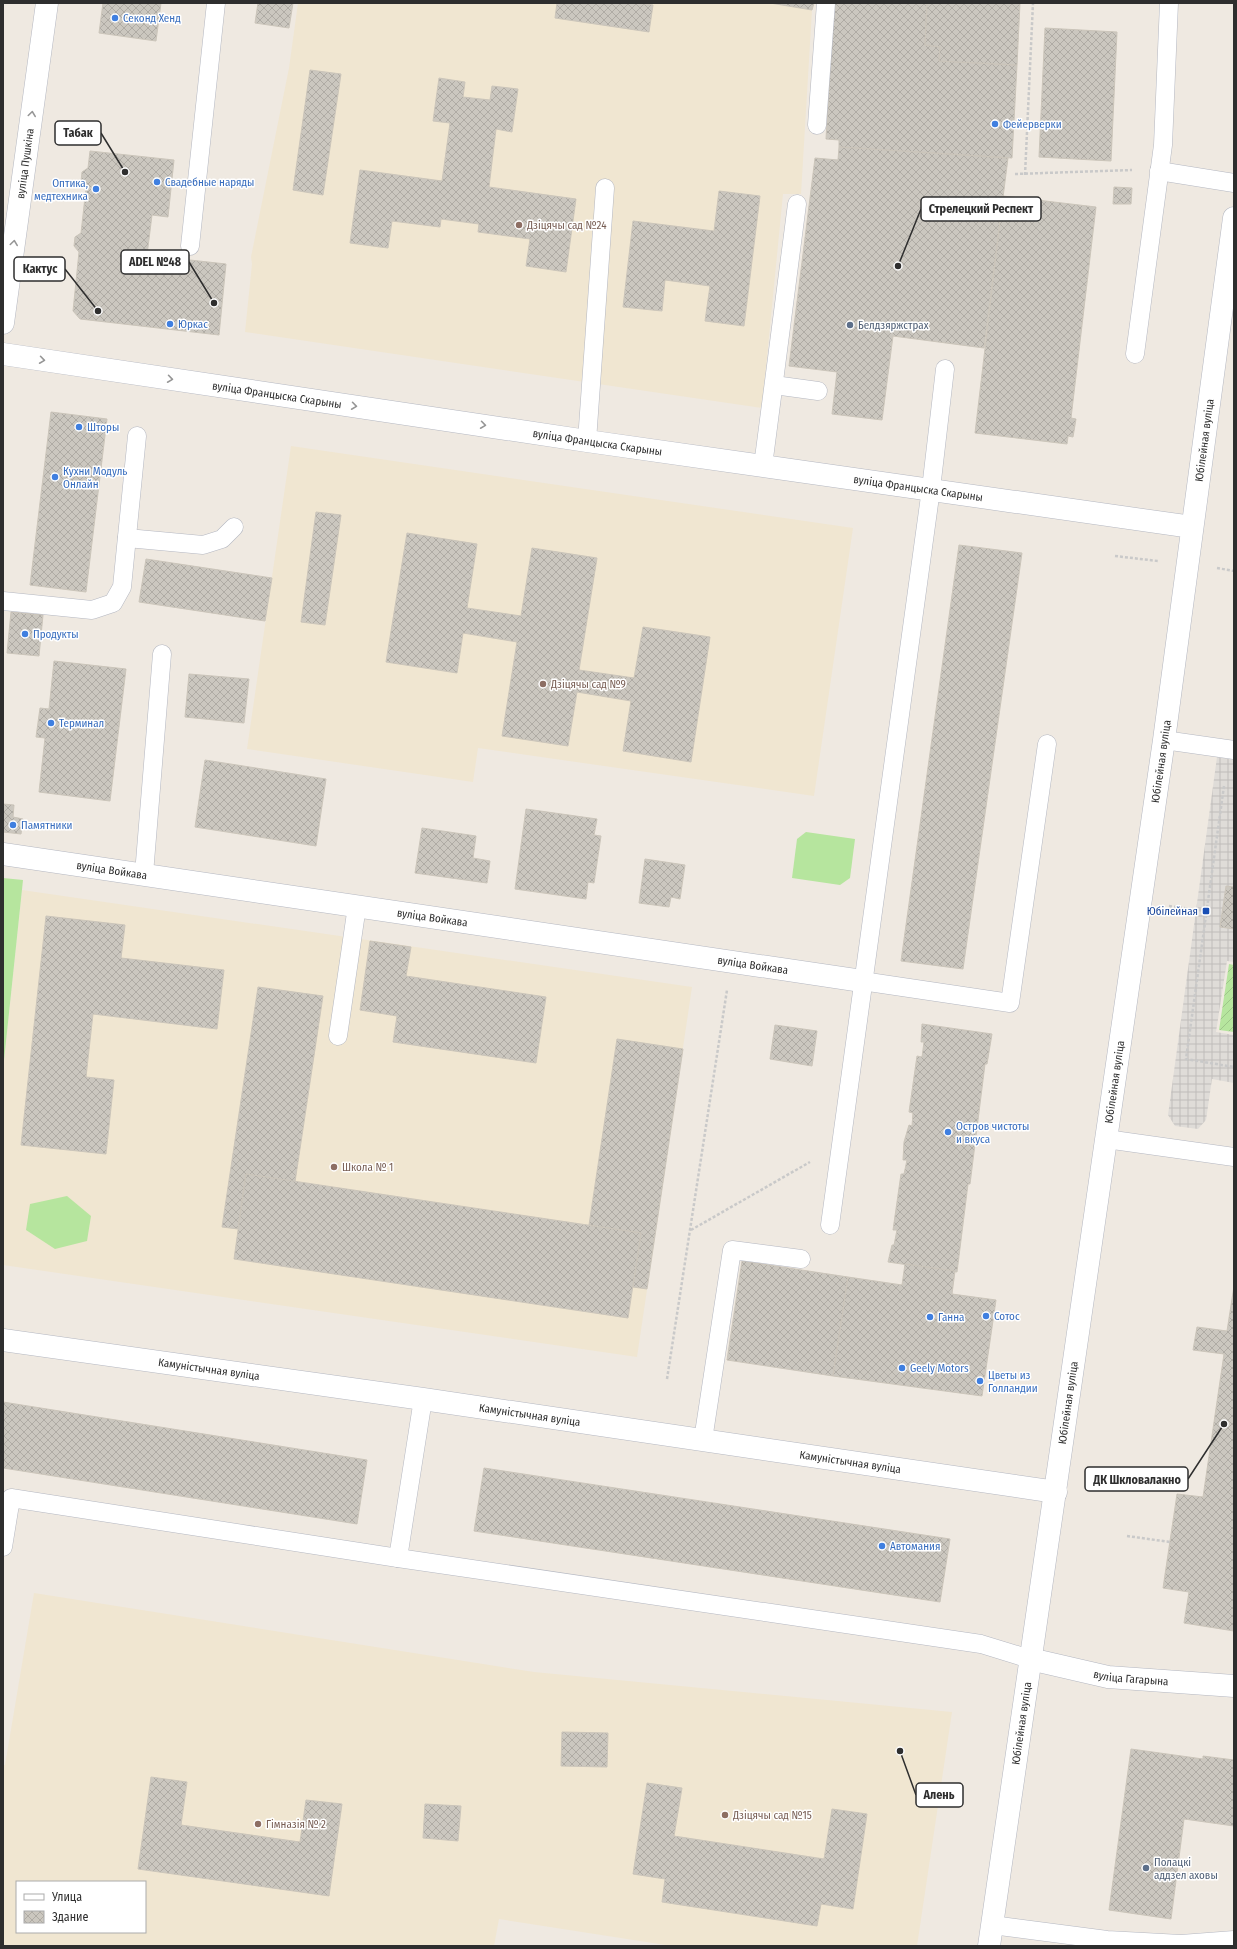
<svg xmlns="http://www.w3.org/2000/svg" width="1237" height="1949" font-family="'Fira Sans Condensed',sans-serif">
<defs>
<pattern id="garden-furrows" width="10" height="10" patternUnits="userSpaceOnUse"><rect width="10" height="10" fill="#b6e59e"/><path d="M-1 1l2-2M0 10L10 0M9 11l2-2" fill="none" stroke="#9dc588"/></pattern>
<pattern id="plaza-grid" width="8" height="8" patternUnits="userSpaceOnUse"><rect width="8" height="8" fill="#dfdcd8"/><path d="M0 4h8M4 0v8" fill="none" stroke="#c0bdba"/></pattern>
<pattern id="building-cross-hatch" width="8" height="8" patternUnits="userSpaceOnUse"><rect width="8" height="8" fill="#cbc7bf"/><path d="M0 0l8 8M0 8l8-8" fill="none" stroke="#afaba4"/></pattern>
</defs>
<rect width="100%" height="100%" fill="#efe9e1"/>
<g fill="#f0e6d1" fill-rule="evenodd">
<path d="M298,3h472l42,7 -11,184h-18l-21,214 -517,-76 7,-68 -1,-7 38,-189z"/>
<path d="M291,446l562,82 -39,268 -336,-48 -5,34 -226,-33z"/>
<path d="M22,890l670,97 -55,370 -634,-92v-195z"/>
<path d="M34,1593l500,79 418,40 -35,234h-245l-173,-27 -5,27h-491v-181h2zM17,1882h128v50h-128z"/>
</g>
<g fill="#b6e59e">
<path d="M806,832l49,7 -5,39 -10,7 -48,-7 5,-39z"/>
<path d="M3,878l20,2 -20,190z"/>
<path d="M67,1196l24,20 -4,25 -32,8 -29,-19 4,-26z"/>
</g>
<path fill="url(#garden-furrows)" d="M1229,964l5,1v67l-15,-2z"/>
<path fill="url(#plaza-grid)" d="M1217,757l17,3v202l-7,-1 -11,71 18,3v48l-22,-4 -6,41 -8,9 -23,-3 -7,-11z"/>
<g fill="url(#building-cross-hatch)" stroke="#cbc5ba">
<path d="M103,3h58l-5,38 -57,-8z"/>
<path d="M258,3h35l-4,25 -34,-5z"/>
<path d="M557,3h81l15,2 -4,27 -94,-14z"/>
<path d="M770,3h44l-2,7z"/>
<path d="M834,3h93l-2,42 15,2 -1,14 78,4 -5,93 -173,-11v-7l-13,-1z"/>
<path d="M927,3h93l-3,62 -78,-4 1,-14 -15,-2z"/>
<path d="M1045,28l72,4 -6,129 -72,-4z"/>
<path d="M310,70l31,4 -18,121 -30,-5z"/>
<path d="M439,78l26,4 -2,15 27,3 2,-14 26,3 -6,43 -16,-3 -7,58 87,12 -10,73 -40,-6 4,-27 -52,-7 1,-8 -38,-5 -1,8 -48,-6 -4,27 -38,-5 10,-73 82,11 8,-58 -17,-2z"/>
<path d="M839,147l169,11 -24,190 -91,-12 -11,84 -50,-6 5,-42 -48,-6 26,-208 23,2z"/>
<path d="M90,151l84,9 -6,57 -16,-2 -6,48 16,1 1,-7 63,7 -7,71 -139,-16 -7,-8 6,-59 -5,-6 1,-9 6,-4 5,-45 -5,-6 1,-10 6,-4z"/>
<path d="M1114,187l18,1 -1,16h-18z"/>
<path d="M719,191l41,5 -16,130 -39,-5 5,-35 -45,-6 -3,31 -39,-4 10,-86 81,10z"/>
<path d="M1003,196l93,11 -25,211 5,1 -3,18 -5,-1 -1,8 -92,-11z"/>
<path d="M51,412l56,7 -21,173 -56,-7z"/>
<path d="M316,512l25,3 -16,110 -24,-3z"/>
<path d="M407,533l70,11 -10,64 54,8 11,-68 65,10 -18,112 55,8 9,-51 67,10 -19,125 -68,-11 8,-50 -54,-9 -9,54 -66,-10 15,-94 -54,-9 -6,40 -71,-11z"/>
<path d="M959,545l63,8 -59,416 -62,-8z"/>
<path d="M146,559l126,19 -7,43 -126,-19z"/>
<path d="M11,612l32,3 -4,41 -32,-3z"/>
<path d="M54,661l72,8 -16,132 -71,-9 6,-54 -9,-1 4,-29 9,1z"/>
<path d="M189,674l60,5 -5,44 -59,-6z"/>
<path d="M205,760l121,19 -10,67 -121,-19z"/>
<path d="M3,804l11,1 -1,12 10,2 -2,15 -18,-2z"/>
<path d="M526,809l71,10 -3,16 7,1 -7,47 -6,-1 -2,17 -71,-10z"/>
<path d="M422,828l54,8 -3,22 17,3 -3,22 -72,-10z"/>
<path d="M645,859l40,6 -5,34 -9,-2 -2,10 -30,-4z"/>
<path d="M1226,886l8,1v42l-14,-2z"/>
<path d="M46,916l79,9 -4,33 103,12 -7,59 -124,-15 -7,63 28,3 -8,74 -85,-9z"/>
<path d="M370,941l41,6 -5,29 140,21 -10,66 -143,-21 4,-26 -37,-6z"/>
<path d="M258,987l65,9 -28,186 -49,-8 -8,55 -16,-2z"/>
<path d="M922,1024l70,10 -5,30h-2l-15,120h-2l-11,88 -69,-10 4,-17h2l3,-15h-4l8,-56h3l3,-14h-4l1,-18 5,-17 3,1 1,-13 -4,-1 8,-56 5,1 2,-15h-3z"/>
<path d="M775,1025l42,6 -5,35 -42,-7z"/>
<path d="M617,1039l66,10 -36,240 -14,-2 8,-54 -52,-8z"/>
<path d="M246,1174l395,59 -13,85 -394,-59z"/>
<path d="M742,1261l106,16 -15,99 -106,-16z"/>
<path d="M905,1264l50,7 -3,23 44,6 -14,96 -149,-20 15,-99 54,8z"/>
<path d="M1234,1286v345l-50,-8 5,-31 -26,-4 14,-94 26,3 21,-143 -31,-4 4,-23 30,4z"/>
<path d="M3,1402l364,58 -10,64 -354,-56z"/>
<path d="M484,1468l466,71 -10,63 -466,-71z"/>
<path d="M562,1732l46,1 -1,34 -46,-1z"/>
<path d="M1131,1749l72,10v-3l31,4v66l-50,-7 -13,100 -62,-9z"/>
<path d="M151,1777l36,5 -6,43 119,17 6,-42 36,4 -13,92 -191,-27z"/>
<path d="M647,1783l35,5 -8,48 150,23 8,-50 35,5 -14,95 -32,-5 -4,22 -155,-24 3,-23 -32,-5z"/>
<path d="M425,1804l36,2 -3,35 -35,-3z"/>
</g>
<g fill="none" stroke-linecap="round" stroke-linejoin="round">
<defs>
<g id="lane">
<path d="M817,125l9,-122"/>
<path d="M1159,171l75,12"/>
<path d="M190,246l26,-243"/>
<path d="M1135,354l28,-209 6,-142"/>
<path d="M774,385l44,6"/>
<path d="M587,441l18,-253"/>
<path d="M763,466l34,-262"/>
<path d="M127,538l76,7 19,-6 12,-12"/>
<path d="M3,601l89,9 21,-7 9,-16 15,-151"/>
<path d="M1164,740l70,10"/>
<path d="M144,874l18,-220"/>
<path d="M862,981l148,22 37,-259"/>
<path d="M338,1036l19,-130"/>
<path d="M1106,1139l128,18"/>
<path d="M830,1225l101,-736 14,-120"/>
<path d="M703,1440l29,-190 69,9"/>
<path d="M3,1547l8,-49 387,60 583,86 49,15"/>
<path d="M398,1558l25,-159"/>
<path d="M992,1925l115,15 74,4 53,-4"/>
</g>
<g id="street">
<path id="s1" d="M3,854l859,127"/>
</g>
<g id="secondary">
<path id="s2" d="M3,323l44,-320"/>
<path id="s3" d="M3,354l584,87 605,86"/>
<path id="s4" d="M3,1340l420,59 633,93"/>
<path id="s5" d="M1030,1659l78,18 126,9"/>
<path id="s6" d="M989,1946l175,-1206 70,-522"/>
</g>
</defs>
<use href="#lane" stroke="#b4b7c1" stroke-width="19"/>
<use href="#street" stroke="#b4b7c1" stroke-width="23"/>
<use href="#secondary" stroke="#b4b7c1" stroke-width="23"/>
<g stroke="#c9c9c9" stroke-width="2.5" stroke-dasharray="3 2" stroke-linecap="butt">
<path d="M1015,174l117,-4"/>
<path d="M1025,175l8,-172"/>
<path d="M1115,556l43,5"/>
<path d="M1217,568l17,3"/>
<path d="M1224,786l-38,273 48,8"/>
<path d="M1169,906l37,5"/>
<path d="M691,1230l119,-68"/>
<path d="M667,1379l60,-389"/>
<path d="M1127,1536l43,6"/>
</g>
<use href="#lane" stroke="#fff" stroke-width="18"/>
<use href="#street" stroke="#fff" stroke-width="22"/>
<use href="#secondary" stroke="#fff" stroke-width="22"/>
</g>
<defs><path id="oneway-chevron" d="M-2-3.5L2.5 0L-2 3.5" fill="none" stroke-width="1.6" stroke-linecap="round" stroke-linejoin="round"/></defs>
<g stroke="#969696">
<use href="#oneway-chevron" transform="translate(32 114) rotate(-82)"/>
<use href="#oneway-chevron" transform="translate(14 243) rotate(-82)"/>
<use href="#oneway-chevron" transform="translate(42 360) rotate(8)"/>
<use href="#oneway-chevron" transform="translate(170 379) rotate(8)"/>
<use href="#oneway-chevron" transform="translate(354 406) rotate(8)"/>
<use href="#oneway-chevron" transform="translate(483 425) rotate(8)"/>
</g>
<g fill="#3f7fe0" stroke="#fff" stroke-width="1.5">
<circle cx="115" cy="18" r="4"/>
<circle cx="995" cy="124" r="4"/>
<circle cx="157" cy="182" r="4"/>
<circle cx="96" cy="189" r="4"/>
<circle cx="170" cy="324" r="4"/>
<circle cx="79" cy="427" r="4"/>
<circle cx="55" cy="477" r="4"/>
<circle cx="25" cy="634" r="4"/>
<circle cx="51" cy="723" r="4"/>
<circle cx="13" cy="825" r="4"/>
<circle cx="948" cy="1132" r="4"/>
<circle cx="986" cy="1316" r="4"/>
<circle cx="930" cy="1317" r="4"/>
<circle cx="902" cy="1368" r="4"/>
<circle cx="980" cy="1381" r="4"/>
<circle cx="882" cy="1546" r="4"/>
</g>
<g fill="#8d6e63" stroke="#fff" stroke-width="1.5">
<circle cx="519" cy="225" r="4"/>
<circle cx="543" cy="684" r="4"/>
<circle cx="334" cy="1167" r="4"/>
<circle cx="725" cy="1815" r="4"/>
<circle cx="258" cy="1824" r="4"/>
</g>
<g fill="#5c6f8a" stroke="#fff" stroke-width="1.5">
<circle cx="850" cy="325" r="4"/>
<circle cx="1146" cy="1868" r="4"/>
</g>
<rect fill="#1a4fb4" stroke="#fff" stroke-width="1.5" x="1202" y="907" width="8" height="8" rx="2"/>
<g text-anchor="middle" stroke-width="3" stroke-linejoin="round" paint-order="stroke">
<g font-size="11" fill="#366cbe" stroke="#fff" text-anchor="start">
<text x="123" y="22">Секонд Хенд</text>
<text x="1003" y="128">Фейерверки</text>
<text x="165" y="186">Свадебные наряды</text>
<text x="88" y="187" text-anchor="end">Оптика,<tspan x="88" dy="13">медтехника</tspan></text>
<text x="178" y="328">Юркас</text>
<text x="87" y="431">Шторы</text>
<text x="63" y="475">Кухни Модуль<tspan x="63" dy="13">Онлайн</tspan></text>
<text x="33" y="638">Продукты</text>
<text x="59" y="727">Терминал</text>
<text x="21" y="829">Памятники</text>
<text x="956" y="1130">Остров чистоты<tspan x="956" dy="13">и вкуса</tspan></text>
<text x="994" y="1320">Сотос</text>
<text x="938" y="1321">Ганна</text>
<text x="910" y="1372">Geely Motors</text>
<text x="988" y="1379">Цветы из<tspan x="988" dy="13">Голландии</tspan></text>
<text x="890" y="1550">Автомания</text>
</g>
<g font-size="11" fill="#2e2e2e" stroke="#fff">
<text dy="4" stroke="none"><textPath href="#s2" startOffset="161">вуліца Пушкіна</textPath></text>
<text dy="4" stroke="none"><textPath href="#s3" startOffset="277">вуліца Францыска Скарыны</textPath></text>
<text dy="4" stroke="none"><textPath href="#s6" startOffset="1521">Юбілейная вуліца</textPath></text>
<text dy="4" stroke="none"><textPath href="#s3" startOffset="601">вуліца Францыска Скарыны</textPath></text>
<text dy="4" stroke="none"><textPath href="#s3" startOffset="925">вуліца Францыска Скарыны</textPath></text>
<text dy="4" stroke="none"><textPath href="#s6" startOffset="1197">Юбілейная вуліца</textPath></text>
<text dy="4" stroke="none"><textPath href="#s1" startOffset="110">вуліца Войкава</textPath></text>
<text dy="4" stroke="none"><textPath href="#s1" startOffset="434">вуліца Войкава</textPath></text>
<text dy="4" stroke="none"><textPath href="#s1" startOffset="758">вуліца Войкава</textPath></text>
<text dy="4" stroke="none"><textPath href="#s6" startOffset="873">Юбілейная вуліца</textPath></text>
<text dy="4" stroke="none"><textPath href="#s4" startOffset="208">Камуністычная вуліца</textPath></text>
<text dy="4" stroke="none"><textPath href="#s6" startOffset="549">Юбілейная вуліца</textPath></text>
<text dy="4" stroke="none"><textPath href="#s4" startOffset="532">Камуністычная вуліца</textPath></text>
<text dy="4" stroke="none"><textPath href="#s4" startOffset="856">Камуністычная вуліца</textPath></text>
<text dy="4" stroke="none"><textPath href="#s5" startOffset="103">вуліца Гагарына</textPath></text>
<text dy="4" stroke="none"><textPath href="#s6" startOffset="225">Юбілейная вуліца</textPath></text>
</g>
<g font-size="11" fill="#785e54" stroke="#fff" text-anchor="start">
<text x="527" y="229">Дзіцячы сад №24</text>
<text x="551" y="688">Дзіцячы сад №9</text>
<text x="342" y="1171">Школа № 1</text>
<text x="733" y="1819">Дзіцячы сад №15</text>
<text x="266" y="1828">Гімназія № 2</text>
</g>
<g font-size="11" fill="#4e5e75" stroke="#fff" text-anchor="start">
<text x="858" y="329">Белдзяржстрах</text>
<text x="1154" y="1866">Полацкі<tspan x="1154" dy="13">аддзел аховы</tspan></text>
</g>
<g font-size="11" fill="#164399" stroke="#fff" text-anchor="end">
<text x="1198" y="915">Юбілейная</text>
</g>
</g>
<path fill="none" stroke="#2e2e2e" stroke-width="1.5" d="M125 172L101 133M898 266L921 209M214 303L189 262M98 311L65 269M1224 1424L1188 1479M900 1751L916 1795"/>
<g fill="#2e2e2e" stroke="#fff" stroke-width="1.5">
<circle cx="125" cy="172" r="4"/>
<circle cx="898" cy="266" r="4"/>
<circle cx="214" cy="303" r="4"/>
<circle cx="98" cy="311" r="4"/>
<circle cx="1224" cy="1424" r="4"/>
<circle cx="900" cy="1751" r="4"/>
</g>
<g fill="#fff" stroke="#2e2e2e" stroke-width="1.5">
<rect x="55" y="121" width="46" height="24" rx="4"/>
<rect x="921" y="197" width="120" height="24" rx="4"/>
<rect x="121" y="250" width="68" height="24" rx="4"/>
<rect x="14" y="257" width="51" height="24" rx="4"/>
<rect x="1085" y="1467" width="103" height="24" rx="4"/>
<rect x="916" y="1783" width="47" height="24" rx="4"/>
</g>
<g font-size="12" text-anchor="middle" font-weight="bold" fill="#2e2e2e">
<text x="78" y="137">Табак</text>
<text x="981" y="213">Стрелецкий Респект</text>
<text x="155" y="266">ADEL №48</text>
<text x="40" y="273">Кактус</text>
<text x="1137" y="1484">ДК Шкловалакно</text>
<text x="939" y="1799">Алень</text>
</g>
<rect width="1237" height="1949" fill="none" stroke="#2e2e2e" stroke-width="8"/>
<rect x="16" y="1881" width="130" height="52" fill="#ffffff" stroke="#ababab"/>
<rect x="24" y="1894" width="20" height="6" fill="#ffffff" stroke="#ababab"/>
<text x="52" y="1901" font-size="12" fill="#2e2e2e">Улица</text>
<rect x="24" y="1911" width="20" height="12" fill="url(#building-cross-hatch)" stroke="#ababab"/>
<text x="52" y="1921" font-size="12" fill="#2e2e2e">Здание</text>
</svg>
